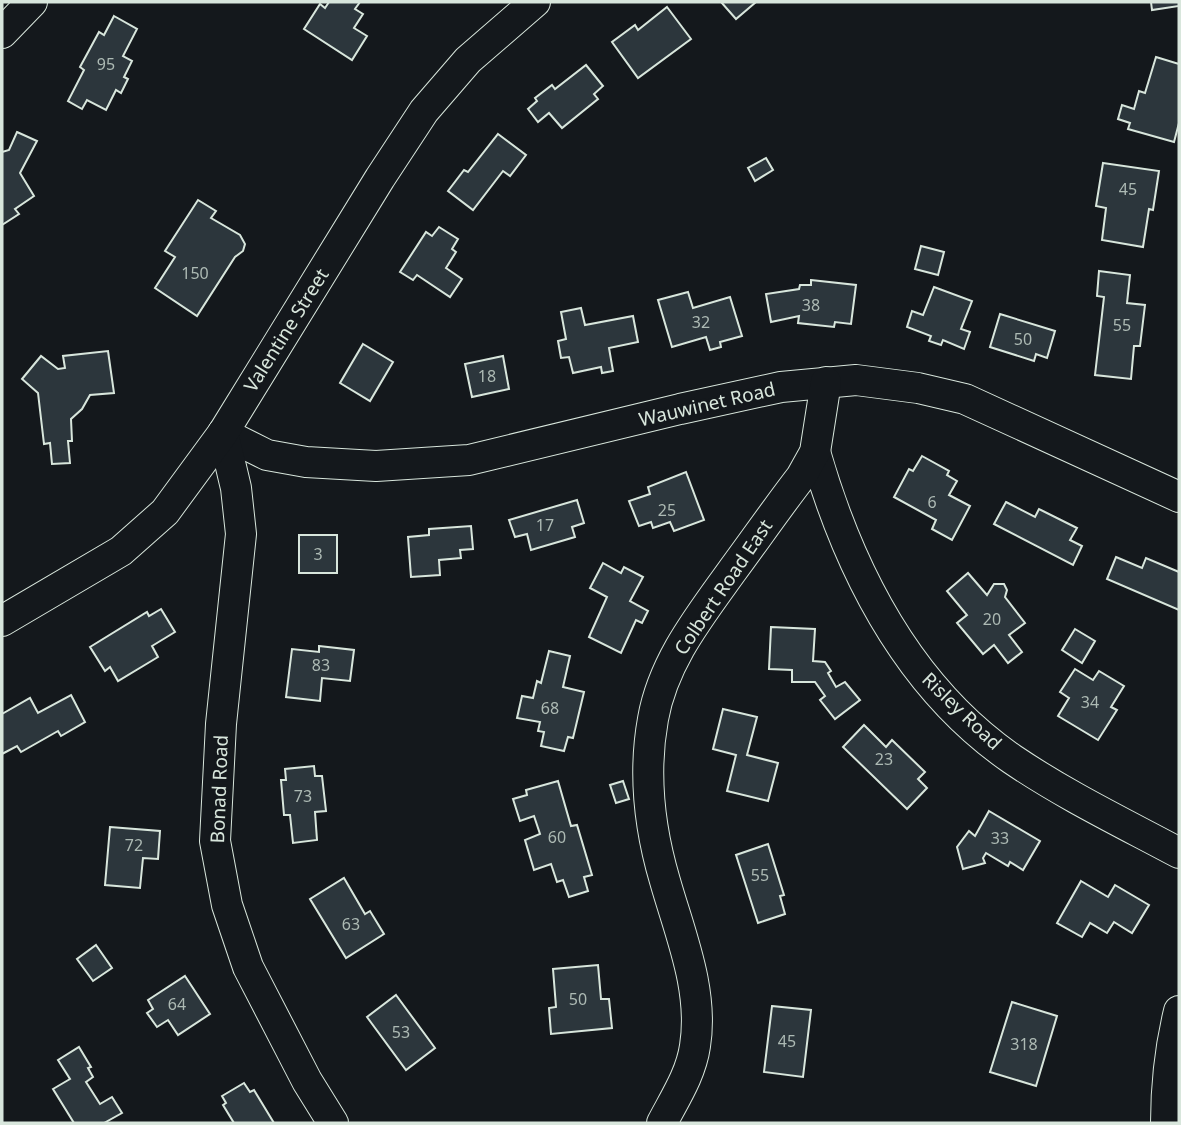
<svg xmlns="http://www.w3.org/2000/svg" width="1181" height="1125" font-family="'Noto Sans',sans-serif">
<rect width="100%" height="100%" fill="#14181c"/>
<g fill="#2c363c" stroke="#d8e6dc" stroke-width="2">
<path d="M329,2h31l-5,7 8,5 -9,14 13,8 -15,24 -48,-31 16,-25 5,4z"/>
<path d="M721,2h35l-20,17z"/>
<path d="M1151,2h28v4l-27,4z"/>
<path d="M667,7l24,32 -53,39 -26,-36 23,-17 3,5z"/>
<path d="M114,16l23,13 -14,27 9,5 -8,16 4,2 -7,14 -5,-3 -10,20 -19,-10 -5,9 -14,-8 16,-31 -4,-3 19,-35 5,3z"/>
<path d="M1156,57l23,7v59l-5,19 -46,-13 2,-6 -12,-4 4,-14 12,4 5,-18 6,2z"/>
<path d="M586,65l17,21 -9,8 4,5 -36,29 -13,-15 -11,9 -10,-13 9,-8 -2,-3 17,-13 3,4z"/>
<path d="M17,132l20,9 -17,32 14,23 -19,13 4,5 -17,11v-73l7,-2z"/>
<path d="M498,134l28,21 -16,21 -7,-5 -30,39 -25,-19 16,-21 4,2z"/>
<path d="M766,158l7,12 -18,11 -7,-13z"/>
<path d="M1103,163l56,8 -6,39 -4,-1 -6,38 -41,-7 4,-32 -10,-2z"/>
<path d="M198,200l18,11 -5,7 29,17 5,9 -2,7 -8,6 -38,59 -42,-28 20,-31 -10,-6z"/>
<path d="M439,227l19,12 -6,10 4,3 -10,16 16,11 -12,18 -33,-22 -4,5 -13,-8 26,-40 6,4z"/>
<path d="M921,246l23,6 -6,23 -23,-6z"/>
<path d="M1099,271l31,4 -3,28 18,2 -5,41h-6l-3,33 -36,-4 9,-78 -7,-1z"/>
<path d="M811,280l45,5 -5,39 -16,-2 -1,5 -36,-4 1,-7 -28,6 -5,-28 33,-5 1,-4h11z"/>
<path d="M934,287l38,14 -11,28 9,3 -6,17 -21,-9 -2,5 -12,-4 2,-5 -24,-9 5,-16 11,4z"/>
<path d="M688,292l5,16 37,-11 12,39 -22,6 1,5 -11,3 -4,-13 -34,10 -14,-47z"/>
<path d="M581,308l4,17 48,-9 5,26 -29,6 4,23 -11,2 -1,-6 -28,6 -4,-16 -8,1 -3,-17 8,-2 -5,-27z"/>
<path d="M1000,314l55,17 -8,27 -11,-4 -2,7 -44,-14z"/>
<path d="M363,344l30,18 -23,39 -30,-18z"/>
<path d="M108,351l6,42 -24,2 -8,14 -11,10 1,22h-4l2,22 -18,1 -2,-21 -6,1 -6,-51 -16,-14 19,-23 17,13 7,-1 -2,-12z"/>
<path d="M503,356l6,33 -37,8 -7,-33z"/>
<path d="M922,456l27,15 -2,4 10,6 -8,14 21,11 -18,34 -20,-11 4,-9 -42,-23 15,-28 4,2z"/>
<path d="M686,472l18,48 -30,11 -4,-9 -17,6 -2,-6 -12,4 -10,-25 21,-7 -2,-7z"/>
<path d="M577,500l7,23 -12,4 3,10 -44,13 -4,-16 -12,3 -6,-17z"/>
<path d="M1006,502l29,15 4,-8 38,19 -7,12 12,6 -9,19 -79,-41z"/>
<path d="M471,526l2,23 -13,1 1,8 -22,2 1,15 -29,2 -3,-40 21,-2v-6z"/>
<rect x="299" y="535" width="38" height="38"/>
<path d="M1116,557l26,11 4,-10 33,14v38l-72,-31z"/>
<path d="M603,563l18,10 3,-6 19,10 -13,24 18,10 -6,12 -6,-3 -15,33 -32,-16 18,-40 -17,-9z"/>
<path d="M968,573l19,22 7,-11h10l3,6 -2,7 20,26 -16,12 13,17 -14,11 -14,-18 -11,9 -26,-31 10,-8 -20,-24z"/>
<path d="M161,609l14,23 -23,14 6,11 -40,24 -8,-14 -5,4 -15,-24 57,-35 2,4z"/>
<path d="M771,627l44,2 -2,32 12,1 6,9 -3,2 8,14 9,-5 15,18 -25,19 -15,-19 5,-4 -10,-14h-23v-12l-23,-1z"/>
<path d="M1075,629l20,12 -13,22 -20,-13z"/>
<path d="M319,646l35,4 -4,31 -28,-3 -2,23 -34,-4 6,-48 27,3z"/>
<path d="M549,651l21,5 -7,31 21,5 -11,46 -5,-1 -4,14 -23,-5 3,-14 -6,-1 2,-9 -23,-4 5,-22 11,2 4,-17 4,2z"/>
<path d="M1075,669l18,11 6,-9 25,15 -13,21 6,3 -19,30 -40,-24 11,-18 -9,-6z"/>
<path d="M71,695l14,27 -24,14 -3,-5 -37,21 -4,-6 -15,8v-40l28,-16 8,15z"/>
<path d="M723,709l34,8 -10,38 31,8 -10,38 -41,-10 9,-36 -23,-6z"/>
<path d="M864,725l22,22 6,-7 33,32 -7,7 9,9 -20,21 -64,-62z"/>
<path d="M314,766l1,10h7l4,35 -11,1 2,28 -24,3 -3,-28h-6l-3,-35h5l-1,-11z"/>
<path d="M558,781l13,45 6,-1 15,50 -8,2 4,14 -19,6 -6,-17 -6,2 -6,-18 -17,6 -9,-30 15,-6 -6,-18 -14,5 -7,-22 14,-4 -1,-5z"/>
<path d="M623,781l6,18 -13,4 -6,-18z"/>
<path d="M989,811l51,30 -17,29 -13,-8 -2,4 -22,-13 -3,5 2,5 -22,6 -6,-22 12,-16 6,5z"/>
<path d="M110,827l50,4 -2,28 -15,-1 -3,30 -35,-3z"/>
<path d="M768,844l16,51 -4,1 5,18 -27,9 -22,-68z"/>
<path d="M344,878l21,36 5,-3 14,23 -38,24 -36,-59z"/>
<path d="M1081,881l27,16 7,-12 34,20 -17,28 -18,-11 -7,11 -17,-10 -8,14 -25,-14z"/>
<path d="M96,945l16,23 -19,13 -16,-22z"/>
<path d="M598,965l3,34h8l3,29 -61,6 -2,-26 7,-1 -3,-38z"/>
<path d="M185,976l25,38 -32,21 -10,-15 -11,7 -10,-14 6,-4 -5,-9z"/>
<path d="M396,995l39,53 -29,22 -39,-53z"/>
<path d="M1012,1002l45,14 -21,70 -46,-14z"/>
<path d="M772,1006l39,4 -8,67 -39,-5z"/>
<path d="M79,1047l12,20 -3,1 5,9 -7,5 14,22 12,-7 10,16 -18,10h-30l-21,-34 17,-10 -12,-19z"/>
<path d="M244,1083l6,9 4,-2 20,33h-40l-11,-18 3,-2 -4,-7z"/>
</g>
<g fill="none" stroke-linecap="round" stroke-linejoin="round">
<defs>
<g id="minor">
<path d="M2,33l30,-31"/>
<path d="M223,433l44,22 39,7 70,4 93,-6 211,-51 101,-22 75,-7 62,8 47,11 214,98"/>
<path d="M223,433l13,55 5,46 -20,190 -6,117 12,64 21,62 59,114 26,42"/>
<path d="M815,452c34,118 93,235 197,307 53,36 111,64 167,94"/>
<path d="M2,621l119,-70 44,-39 58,-79 157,-255 44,-67 44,-51 67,-58"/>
<path d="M662,1123c13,-25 29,-49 33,-77 9,-56 -15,-112 -30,-165 -16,-54 -22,-107 -12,-162 10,-57 46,-102 79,-148 23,-31 45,-63 69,-94l14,-25 11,-70"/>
<path d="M1166,1123c0,-38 4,-75 13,-112"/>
</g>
</defs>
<use href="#minor" stroke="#d8e6dc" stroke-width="32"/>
<use href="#minor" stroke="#14181c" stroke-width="30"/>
</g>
<g text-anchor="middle" stroke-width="5" stroke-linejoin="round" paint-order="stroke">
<g font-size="16" fill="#adbab4">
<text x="106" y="70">95</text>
<text x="1128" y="195">45</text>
<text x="195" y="279">150</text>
<text x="811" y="311">38</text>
<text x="701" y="328">32</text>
<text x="1122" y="331">55</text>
<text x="1023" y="345">50</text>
<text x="487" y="382">18</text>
<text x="932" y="508">6</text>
<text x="667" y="516">25</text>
<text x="545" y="531">17</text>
<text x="318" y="560">3</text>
<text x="992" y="625">20</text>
<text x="321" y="671">83</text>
<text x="1090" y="708">34</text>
<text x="550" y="714">68</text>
<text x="884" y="765">23</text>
<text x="303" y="802">73</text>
<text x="557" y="843">60</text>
<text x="1000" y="844">33</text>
<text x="134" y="851">72</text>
<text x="760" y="881">55</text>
<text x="351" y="930">63</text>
<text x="578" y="1005">50</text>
<text x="177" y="1010">64</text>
<text x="401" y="1038">53</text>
<text x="787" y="1047">45</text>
<text x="1024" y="1050">318</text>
</g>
<g font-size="19" fill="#d8e6dc" stroke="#14181c">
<text transform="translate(286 330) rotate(-58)" y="7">Valentine Street</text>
<text transform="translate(707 404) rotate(-13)" y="7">Wauwinet Road</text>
<text transform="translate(723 587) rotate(-56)" y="7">Colbert Road East</text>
<text transform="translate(962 711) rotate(44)" y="7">Risley Road</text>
<text transform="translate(219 789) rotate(-88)" y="7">Bonad Road</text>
</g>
</g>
<rect width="1181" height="1125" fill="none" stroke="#d8e6dc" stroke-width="7"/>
</svg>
